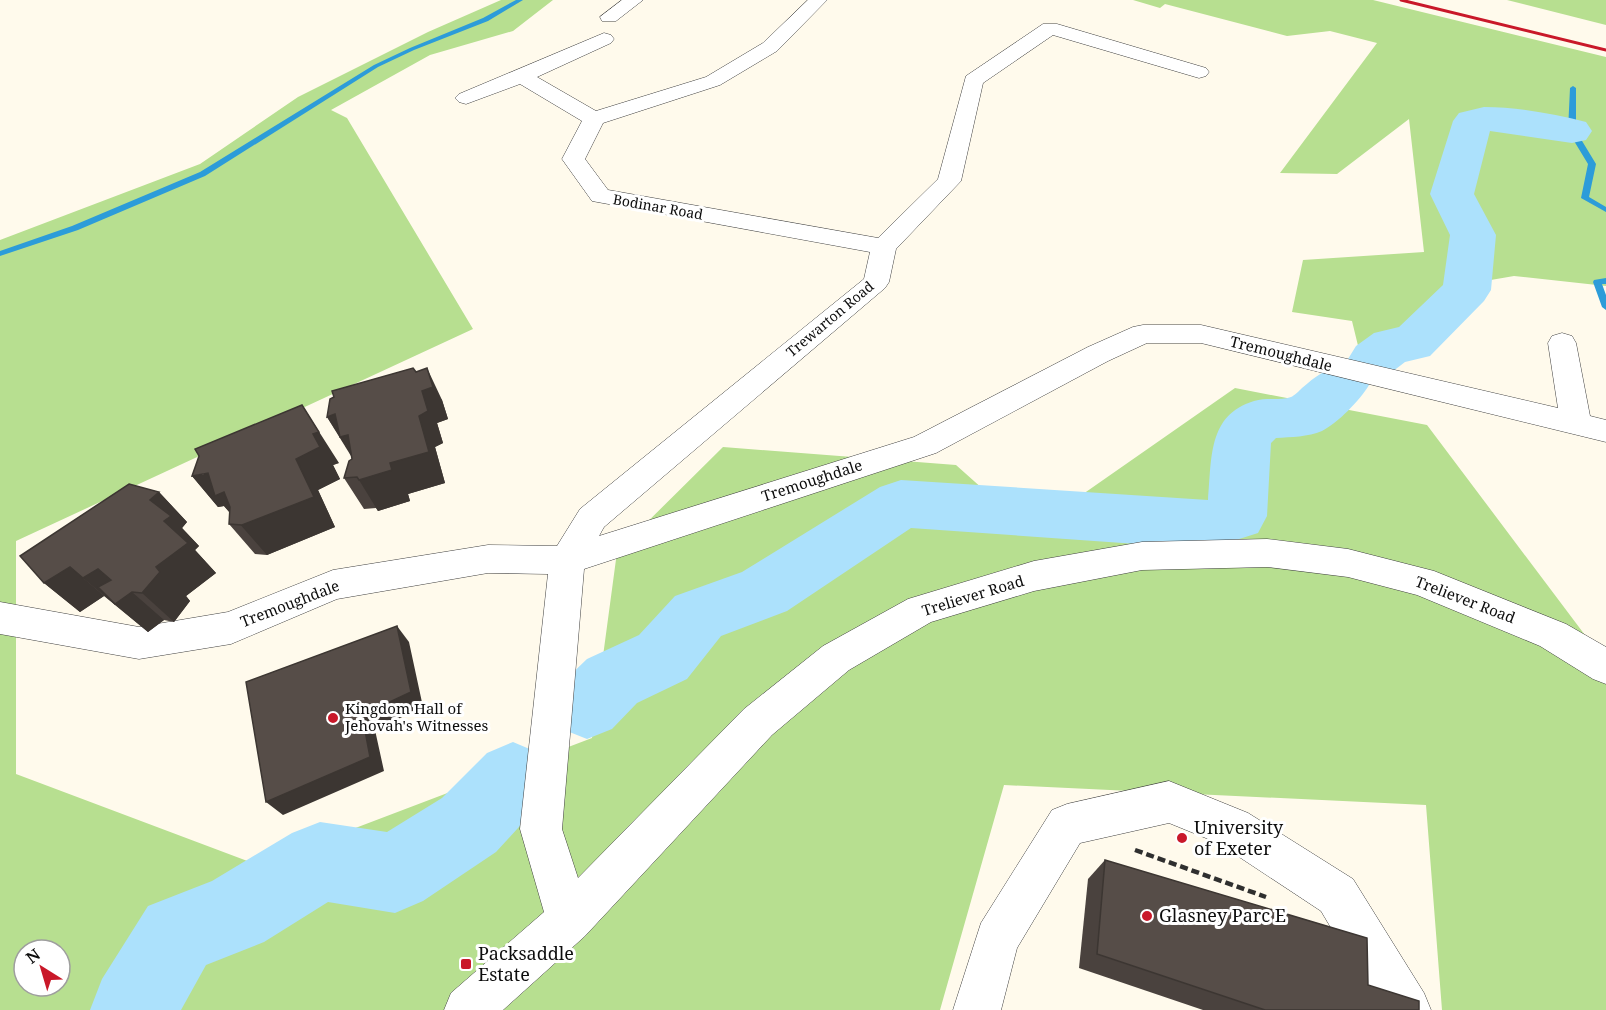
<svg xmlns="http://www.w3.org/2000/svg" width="1606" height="1010" font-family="'Noto Serif',serif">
<rect width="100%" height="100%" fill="#fffaec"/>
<g fill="#b7df90" fill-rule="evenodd">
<path d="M501,0h52l-40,31 -83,24 -99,55 16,8 126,211 -457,212v233l242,91 334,-127 25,-186 106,-105 233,18 74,66 205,-143 192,37 179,238v347h-164l-16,-205 -422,-20 -64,225h-940v-770l200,-76 98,-67 130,-65zM24,950h36v36h-36z"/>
<path d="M1133,0h240l233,57v229l-92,-10 -29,5 -92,81 -32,-4 -9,-37 -60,-9 11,-52 121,-8 -15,-133 -72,55 -57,-1 97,-130 -47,-12 -43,5 -122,-32 -5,4z"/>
<path d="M1507,0h99v25z"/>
</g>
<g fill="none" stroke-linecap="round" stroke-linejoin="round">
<g fill="#2c9cd9" fill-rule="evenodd">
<path d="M516,0h7l-35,21 -74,29 -36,17 -173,109 -127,54 -78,26v-5l72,-25 128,-54 174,-107 36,-17 73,-30z"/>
<path d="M1573,86l3,2v43l20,33 -7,33 17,10v5l-25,-14 7,-34 -20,-33 2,-43z"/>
<path d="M1606,278v6h-4l4,11v15l-4,-3 -9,-25 1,-2z"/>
</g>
<g fill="#ace1fc" fill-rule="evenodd">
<path d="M1484,107c34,0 70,7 102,15l6,9 -6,9 -14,3 -82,-12 -16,63 22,41 -5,55 -7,11 -54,55 -25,6 -13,10 -18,5 -12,-3 7,11c-9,15 -31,38 -47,46 -14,6 -31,6 -46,7l-5,5 -4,73 -9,17 -50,16 -297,-21 -124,83 -66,25 -34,43 -50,24 -25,26 -25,10 -25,-10 -10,-23 10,-23 25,-24 52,-24 36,-39 67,-24 138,-85 21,-7 307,20c4,-40 -1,-85 46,-99 12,-4 26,0 37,-4 3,-1 8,-6 11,-9 17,-14 29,-25 52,-18l-6,-11 8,-13 18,-13 25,-6 44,-42 7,-50 -20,-41 23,-73 6,-8z"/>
<path d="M513,742l26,11 11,26 -11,26 -43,47 -73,49 -28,12 -67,-11 -64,40 -58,23 -25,45h-91l12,-31 46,-73 64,-25 80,-48 28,-11 67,10 55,-34 45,-45z"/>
</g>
<defs>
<g id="minor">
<path d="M622,0h21l-27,21h-14l-2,-4z"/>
<path d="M808,0h19l-50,51 -57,34 -117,38 -18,36 23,31 270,48 60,-59 28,-103 77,-52h14l149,44 3,4 -3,4 -7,2 -146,-43 -70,48 -22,98 -65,68 -7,33 -4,6 -281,239 -5,9 315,-99 174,-90 45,-20 10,-2h58l357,83 -10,-65 4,-7 10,-3 10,3 4,7 14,73 16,4v22l-405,-99h-54l-39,18 -172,92 -352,116 -22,260 16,49 166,-169 79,-63 85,-47 126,-38 108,-19 125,-3 81,10 86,22 132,53 40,23v37l-13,-5 -53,-33 -123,-51 -69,-18 -81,-10 -125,3 -108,21 -103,31 -82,48 -77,65 -187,201 -82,74h-59l7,-17 93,-81 -24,-83 28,-255 -60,-1 -151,26 -106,45 -92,15 -139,-25v-32l139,25 89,-15 105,-42 155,-25 69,1 23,-37 284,-230 6,-27 -278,-51 -30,-42 20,-38 -62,-37 -54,20 -7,-2 -4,-4 4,-4 145,-61 7,2 3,4 -3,4 -74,34 59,34 110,-34 57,-34z"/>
<path d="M1169,781l79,32 105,66 71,114 7,17h-51l-59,-99 -103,-68 -49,-20 -89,20 -63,105 -16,62h-48l28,-87 71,-113 15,-6z"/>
</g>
</defs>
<use href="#minor" stroke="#404040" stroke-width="1"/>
<path stroke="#2f2f2f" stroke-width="4.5" stroke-dasharray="8 4" stroke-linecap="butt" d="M1135,850l131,47"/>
<use href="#minor" fill="#fff" fill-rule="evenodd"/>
<path stroke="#c91829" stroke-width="3" d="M1401,0l205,50"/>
</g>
<g fill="#4a423e">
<path d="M416,372l26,28 6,19 -11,4 6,20 -8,4 10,36 -37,11 2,7 -32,10 -2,-3 -12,1 -20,-31 8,-19v-3l-25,-39z"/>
<path d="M339,463l-6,2 7,14 -22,11 17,37 -68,28 -12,-1 -26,-30 1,-11 -6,-7 -6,1 -26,-31z"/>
<path d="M159,492l28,30 -5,6 17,18 -4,4 21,23 -30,23 4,5 -16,21 -10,-2 -16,12 -44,-36 -24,16 -36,-29z"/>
<path d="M1105,860l263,125 51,25h-216l-124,-42 9,-89z"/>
</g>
<g fill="#3c3632">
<path d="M427,368l15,32 6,19 -11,4 6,20 -8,4 10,36 -37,11 2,7 -32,10 -19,-31 31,-17 32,-72z"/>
<path d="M302,405l37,58 -6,2 7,14 -22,11 17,37 -68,28 -43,-49 -6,1 -26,-31 104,-17 17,-25z"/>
<path d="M335,414l13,21 11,34 -32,-52z"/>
<path d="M159,492l28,30 -5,6 17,18 -4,4 21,23 -30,23 4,5 -16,21 -32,-29 14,-26 8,-46 -14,-21z"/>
<path d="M70,567l34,29 -24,16 -36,-29z"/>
<path d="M98,569l30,26 4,-3 32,28 -16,12 -65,-54z"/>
<path d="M397,626l12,16 14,65 -48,23 9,41 -101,44 -17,-13 96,-87z"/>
</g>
<g fill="#564d48" stroke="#3c3632" stroke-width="1.5">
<path d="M413,368l3,4 11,-4 6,19 -11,4 6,20 -9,5 10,36 -39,11 2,7 -33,10 -2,-3 -13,1 5,-17 3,-2 -4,-24 -8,2 -5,-23 -8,3 3,-18 4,-2 -2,-6z"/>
<path d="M302,405l17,27 -6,2 7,13 -24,12 18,38 -72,28 -13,-1 1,-17 -6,-15 -9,4 -7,-23 -16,3 7,-20 -4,-7z"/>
<path d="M129,484l30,8 -9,8 21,16 -7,5 24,22 -32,24 4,5 -18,21 -10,-1 -17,12 -17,-17 13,-7 -13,-11 -15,9 -13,-11 -26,16 -24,-27z"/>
<path d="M397,626l14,66 -49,23 8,42 -104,45 -20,-120z"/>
<path d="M1105,860l262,78 1,47 51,16v9h-154l-168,-56z"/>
</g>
<g fill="#c91829" stroke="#fff" stroke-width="2">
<circle cx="333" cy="718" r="6"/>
<circle cx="1182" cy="838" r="6"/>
<circle cx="1147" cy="916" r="6"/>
<rect x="460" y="958" width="12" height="12" rx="3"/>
</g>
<g text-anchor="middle" stroke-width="6" stroke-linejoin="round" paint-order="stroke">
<g font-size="14" fill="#0d0d0d" stroke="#fff">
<text transform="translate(658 207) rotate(10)" y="5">Bodinar Road</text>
<text transform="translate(830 319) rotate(-40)" y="5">Trewarton Road</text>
</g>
<g font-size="15" fill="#0d0d0d" stroke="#fff">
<text transform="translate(1281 354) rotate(14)" y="5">Tremoughdale</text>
<text transform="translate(812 481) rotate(-18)" y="5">Tremoughdale</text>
<text transform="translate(973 596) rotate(-17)" y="5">Treliever Road</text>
<text transform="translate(1465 600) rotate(21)" y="5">Treliever Road</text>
<text transform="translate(290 604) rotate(-21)" y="5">Tremoughdale</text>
</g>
<g font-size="15" fill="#0d0d0d" stroke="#fff" text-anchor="start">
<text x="345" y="714">Kingdom Hall of<tspan x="345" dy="17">Jehovah's Witnesses</tspan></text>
</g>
<g font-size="18" fill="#0d0d0d" stroke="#fff" text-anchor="start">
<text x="1194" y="834">University<tspan x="1194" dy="21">of Exeter</tspan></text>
<text x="1159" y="922">Glasney Parc E</text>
<text x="478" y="960">Packsaddle<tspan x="478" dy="21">Estate</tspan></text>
</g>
</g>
<g transform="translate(42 968) rotate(323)"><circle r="28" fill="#ffffff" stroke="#9e9e9e" stroke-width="1.5"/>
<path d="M0-4.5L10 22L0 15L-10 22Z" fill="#c91829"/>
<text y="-9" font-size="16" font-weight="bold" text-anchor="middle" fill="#0d0d0d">N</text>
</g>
</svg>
